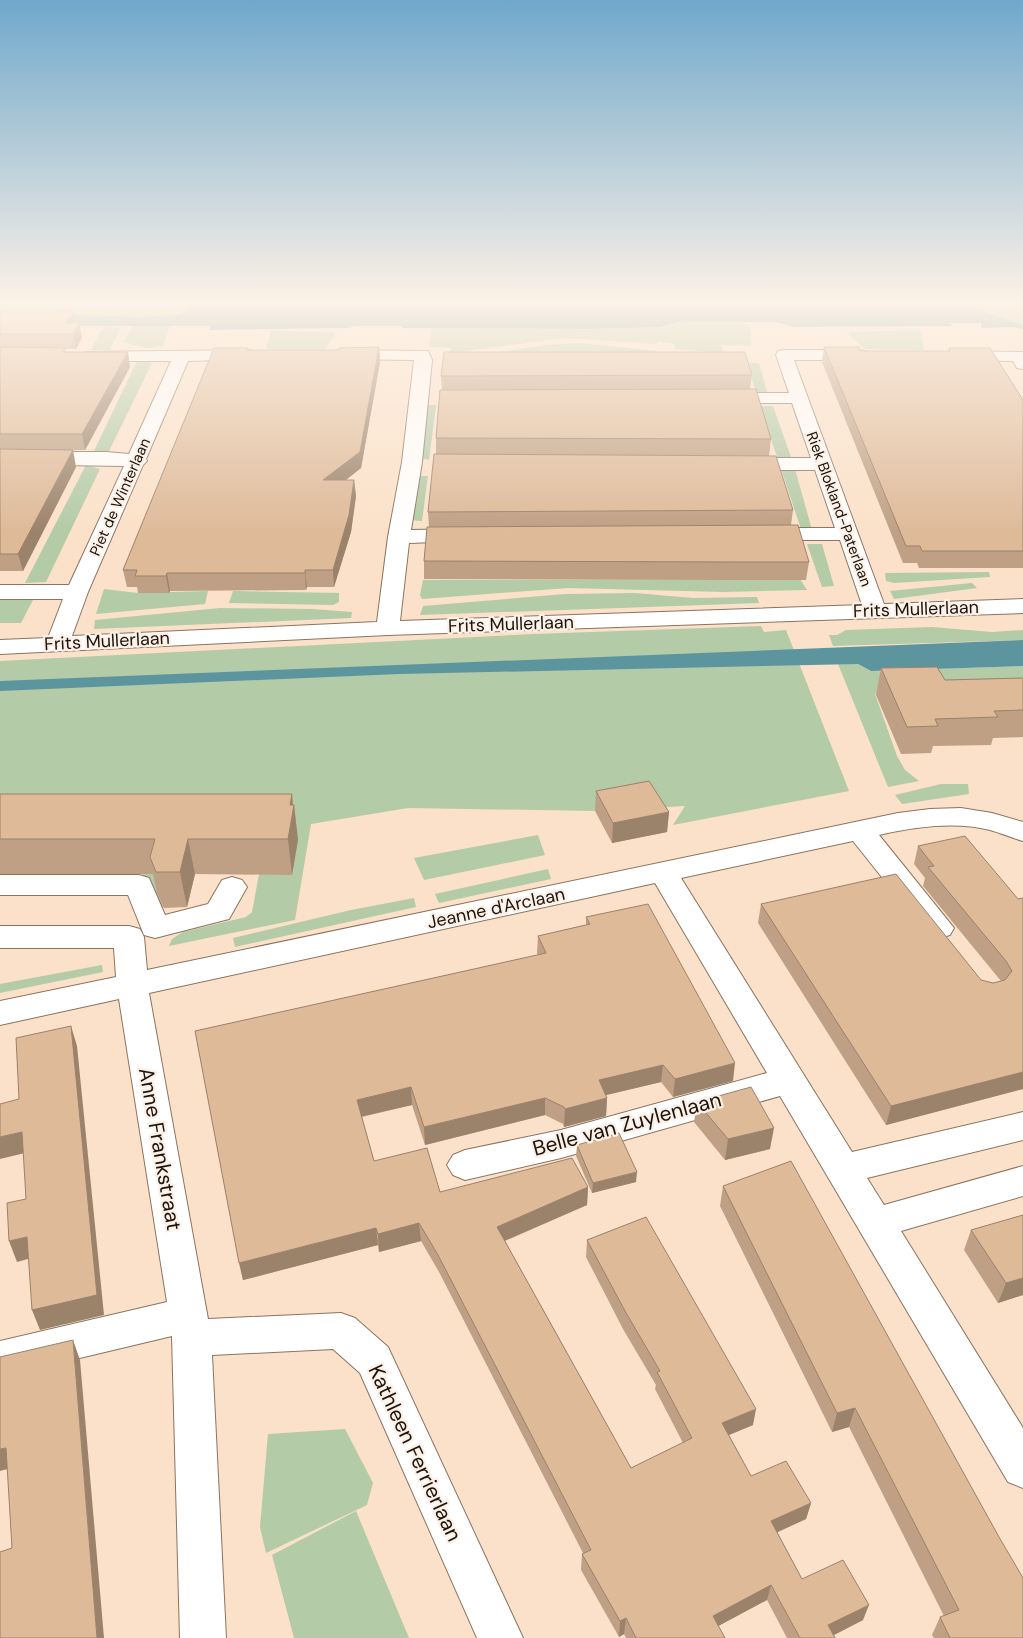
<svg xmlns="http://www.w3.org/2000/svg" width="1023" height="1638" font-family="'DM Sans',sans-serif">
<rect width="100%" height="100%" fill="#fbe1c9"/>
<g fill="#b3cba7">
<path d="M0,303h1023v22l-22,-7 -1001,2z"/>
<path d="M679,322l65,1 6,3 1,20 -30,-1 2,8 -49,-4 1,-5 -16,-2 -3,2 -91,-6 -115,15 1,-5 -22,-1 3,-19 159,1 69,-2z"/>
<path d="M170,325l-7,21 -16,2 -24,-6 10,-16z"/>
<path d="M108,326l12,3 -10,21h-19l10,-20z"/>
<path d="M271,330l65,3 -11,16h-59z"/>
<path d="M918,330l3,3 3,17 -59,-1 -19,-17z"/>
<path d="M579,343l79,8 -2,3h-171l61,-9z"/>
<path d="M137,361l15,2 -43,88h-15z"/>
<path d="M747,363h12l9,32h-11z"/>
<path d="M425,405h11l-7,55 -11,-3z"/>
<path d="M760,406h13l18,51h-14z"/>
<path d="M86,465l14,4 -54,113 -21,1z"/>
<path d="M781,469h14l17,61 -11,-1z"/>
<path d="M416,476h12l-6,45 -12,-1z"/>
<path d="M807,544h15l12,42 -12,1z"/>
<path d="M989,572l1,5 -96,6 -8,-2 -1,-8z"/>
<path d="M800,579l7,11 -84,2 -155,-4 -146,11 -2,-4 3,-15z"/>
<path d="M972,583l5,5 -83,11 -4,-8z"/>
<path d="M104,589l34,4 70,-2 -3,13 -109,10z"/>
<path d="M233,591l106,2v9l-6,3 -104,-2z"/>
<path d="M635,593l58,5 64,-1 2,6 -339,12 3,-9 142,-12z"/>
<path d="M0,598h34l-13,25h-21z"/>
<path d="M220,608l92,1 40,3 -1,6 -257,11 1,-9z"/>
<path d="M761,626l3,6 22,-2 63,161 -176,34 12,-19 -90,5 -187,-3 -97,16 -16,96 -126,26 3,-7 11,-7 63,-15 6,-5 7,-38 -79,-1 -10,34 -38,-1 11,-33 -143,-1v-181l5,-1 -5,-9v-20l534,-27z"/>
<path d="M932,627l60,5 31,-2v10l-190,6 -4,-11h8l9,-5z"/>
<path d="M838,664h20l13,7 152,-5v25l-148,3 22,62 8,14 14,11 -31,6z"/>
<path d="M941,784h27l1,10 -67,10 -7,-9z"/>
<path d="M538,835l7,20 -121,25 -10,-22z"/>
<path d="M548,869l3,10 -112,24 -4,-9z"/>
<path d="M414,898l2,9 -181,40 -2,-9 118,-28z"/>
<path d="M102,965l1,7 -103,21v-9z"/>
<path d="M345,1429l28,54 -6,22 -101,48 -6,-26 8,-93z"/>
<path d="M356,1511l53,127h-115l-22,-83z"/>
</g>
<g fill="#5d959f">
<path d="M194,303h753l29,6 47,16v4l-10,-2 -32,1v-5h-31l3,3 -158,1 -21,-5h-95l-19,5 -69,2 -188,-1 -2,-2h-47l-5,2 -140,2 1,-4h-210v-15l50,2 13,-5 17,7 62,2 39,-3z"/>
<path d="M1023,640v26l-152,5 -13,-7 -459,10 -399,17v-10z"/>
</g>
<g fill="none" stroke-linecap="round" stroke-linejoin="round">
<defs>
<g id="minor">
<path d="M248,350l6,1 2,4 -2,4 -66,2 -42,98 1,2 -4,4 -55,127 -16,44 305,-14 11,-85 14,-75 12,-102 -79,-1 -2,-4 2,-4 6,-1 87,1 4,9 -10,102 -11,68 52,-1 7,2 4,4 -4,4 -7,2 -54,2 -9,78 462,-16 -22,-65h-76l-7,-2 -4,-4 4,-4 7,-2h71l-20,-58h-74l-7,-2 -3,-4 3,-4 7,-2h70l-19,-55h-69l-6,-1 -3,-4 3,-4 6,-1h66l-13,-38 2,-4 6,-1h75l6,1 2,4 -2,4 -6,1h-65l90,244 139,-5v14l-635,22 -388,19v-14l48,-2 15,-39h-63v-14h69l55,-119 -124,-2v-12h106l23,2 42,-93h-80l-6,-1 -3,-4 3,-4z"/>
<path d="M957,351l66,1v17l-6,-1 -4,-7 -62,-1 -3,-4 3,-4z"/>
<path d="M961,808l31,5 31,9v19c-11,-3 -22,-8 -33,-11 -36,-9 -75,-3 -111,5l75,93 -4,7 -11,3 -11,-3 -75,-94 -172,37 171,274 171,-40v28l-156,38 17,27 139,-39v30l-122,35 122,197v60l-15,-6 -228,-386 -219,62 -96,22 -12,-5 -6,-10 6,-10 12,-5 96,-20 206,-57 -112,-190 -506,110 59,326 133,-6 14,5 33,29 135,291h-46l-117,-265 -27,-24 -121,6 14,283h-46l-8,-302 -172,41v-36l167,-39 -48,-303 -119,26v-24l116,-24 -2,-29h-114v-22h129l11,3 4,8 3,33 751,-157 32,-4z"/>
<path d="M0,875h139l10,3 16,37 43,-11 14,-24 10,-3 10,3 5,7 -18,32 -74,19 -11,-3 -16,-40h-128z"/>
</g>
</defs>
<use href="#minor" stroke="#8b745f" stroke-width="2"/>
<use href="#minor" fill="#fff" fill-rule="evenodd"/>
</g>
<g fill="#bfa084">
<path d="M0,312l79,11 3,15 -6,11h-11l1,3 64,15 -45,83h-25l16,17 -53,104h-23z"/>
<path d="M379,347l1,15 -19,106 -15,12h8l2,16 -5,36 -17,55h-27l-1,3 -136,1 -1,2h-31l-1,-6h-10l-4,-17 125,-222 1,2h89z"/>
<path d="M824,347l36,4h88l1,-3 74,52v168h-104l-2,-5h-14l-81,-201z"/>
<path d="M752,375l-2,14 21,50 -2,17 24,54 -2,15 18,37 -3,18h-74l-308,-1v-18l5,-34 -1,-15 8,-58v-16l6,-48 -1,-14z"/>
<path d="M881,668l64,12 78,-2v59l-30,1 -2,7 -58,1 -2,7 -30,1 -25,-59z"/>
<path d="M596,791l73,21 -2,20 -55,11 -17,-32z"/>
<path d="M0,794h292l1,11h1l4,35 -6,35 -97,-1 -8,33 -23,1 -7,-15 -4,-19h-153z"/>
<path d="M918,846l100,53 5,190 -137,36 -128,-202 3,-19 220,76 12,3 8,-2 -78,-95 2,-8 -11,-14z"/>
<path d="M586,917l147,164 -60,16 -12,-15 -55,13 1,3 -1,18 -42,11 -1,-3 -18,-9 -120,30 -13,-40 -50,12 12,44 66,31 148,-5 -1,18 -82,36 126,227 52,-25 -28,-54 1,-4 -33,-56 -37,-72 1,-17 166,185 -24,10 22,41 60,27 -5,16 -29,13 25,47 61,41 -29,15 1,3h-48l-20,-38 -49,26 7,12h-99l-2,-4 -5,3 -38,-67 1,-16 1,-1 -144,-281 -18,-31 -42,11 -1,-7 -135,35 -48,-249 343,-76 -1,-2 1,-17 48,-11z"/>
<path d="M697,1102l73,47 -45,11 -31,-38z"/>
<path d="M577,1145l59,37 -44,11 -16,-37z"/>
<path d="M723,1186l300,452h-89l-2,-3 8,-18 4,-1 -95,-189 -17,5 -112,-226z"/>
<path d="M1023,1215v80l-25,8 -34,-53 7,-20z"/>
</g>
<g fill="#9b826b">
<path d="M73,312l2,15 -10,-4z"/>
<path d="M79,323l3,15 -6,11 -3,-15z"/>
<path d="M379,347l1,15 -19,106 -36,28 -2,-16z"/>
<path d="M128,352l2,15 -45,83 -3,-16z"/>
<path d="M73,450l3,17 -53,104 -5,-17z"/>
<path d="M354,480l2,16 -5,36 -17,55 -1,-17z"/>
<path d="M305,570l2,17 -1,3 -1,-17z"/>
<path d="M167,573l3,18 -1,2 -3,-17z"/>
<path d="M292,794l1,13 1,-2 4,35 -6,35 -4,-36 2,-34z"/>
<path d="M669,812l-2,20 -55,11 1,-20z"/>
<path d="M188,839l7,35 -8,33 -7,-35z"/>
<path d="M71,1026l6,20 27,269 -64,15 -8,-20z"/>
<path d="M735,1063l-2,18 -60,16 2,-18z"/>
<path d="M663,1065l-2,17 -63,15 1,-17z"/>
<path d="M1023,1072v17l-137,36 5,-19z"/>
<path d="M411,1087l1,18 -53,12 -2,-17z"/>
<path d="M545,1098v17l-120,30 -1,-18z"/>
<path d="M607,1098l-1,18 -42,11 1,-18z"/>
<path d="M774,1128l-4,21 -45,11 3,-21z"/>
<path d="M22,1132l7,20 -29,7v-22z"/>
<path d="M637,1172l-1,10 -44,11 1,-10z"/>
<path d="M588,1187l-1,18 -90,39v-17z"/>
<path d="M419,1223l2,18 -42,11 -1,-18z"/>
<path d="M376,1228l2,17 -135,35 -4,-17z"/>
<path d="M27,1237l8,20 -18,5 -8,-21z"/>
<path d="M1023,1278v17l-25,8 8,-20z"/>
<path d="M73,1340l7,20 24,278h-7z"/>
<path d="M855,1408l-6,19 -17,5 5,-19z"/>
<path d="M756,1409l-3,16 -34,14 3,-16z"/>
<path d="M6,1448l9,19 -15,4v-22z"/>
<path d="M811,1503l-5,16 -39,18 4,-16z"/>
<path d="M771,1585l-4,15 -58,31 4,-15z"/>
<path d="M869,1605l-6,15 -35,18v-13z"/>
<path d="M626,1618l-2,16 -5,3 1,-16z"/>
</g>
<g fill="#deba99" stroke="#9b826b">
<path d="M0,312h73l-8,11h14l-6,11h-73z"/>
<path d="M0,347l65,1 -2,4h65l-46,82h-82z"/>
<path d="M379,347l-19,105 -37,28h31l-5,35 -16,55h-28v3h-138l-1,3h-31l2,-6h-14l91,-222h34l-1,2h91l1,-2z"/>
<path d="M824,347h35l1,4h90l-1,-3h41l33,52v151h-101l-2,-5h-14z"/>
<path d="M444,352h301l7,23 -311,1z"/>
<path d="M756,389l15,50 -335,-1 4,-48z"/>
<path d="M0,449l73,1 -55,104h-18z"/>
<path d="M434,454l342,2 17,54 -365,2z"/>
<path d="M798,525l11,37h-75l-310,-1 3,-34z"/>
<path d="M937,667l8,13 78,-2v32l-29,1 4,6 -63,2 3,7 -31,1 -26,-59z"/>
<path d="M649,781l20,31 -56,11 -17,-32z"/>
<path d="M0,794h292l-2,11h4l-6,34h-100l-8,33h-24l-6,-15 5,-18h-155z"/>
<path d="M965,836l53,63 5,-1v174l-132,34 -130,-202 135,-30 85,106 12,3 12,-3 7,-9 -6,-10 -78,-94 6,-1 -16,-20z"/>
<path d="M648,904l87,159 -60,16 -12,-14 -64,15 8,18 -42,11 -1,-2 -19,-9 -121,29 -13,-40 -54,13 17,61 53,-13 13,44 132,-34 16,29 -91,40 134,241 61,-30 -35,-66 3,-1 -35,-60 -38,-71 59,-23 110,192 -34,14 29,53 35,-15 25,42 -40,18 31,58 41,-19 26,45 -41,20 7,13h-35l-29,-53 -58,31 12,22h-89l-10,-20 -6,3 -38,-67 9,-4 -153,-295 -19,-32 -41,11 -2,-6 -137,35 -44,-232 351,-78 -8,-17 52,-12 -4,-7z"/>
<path d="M71,1026l26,269 -65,15 -5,-73 -18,4 -2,-38 19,-4 -4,-67 -22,5v-33l19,-5 -3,-61z"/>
<path d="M751,1087l23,41 -46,11 -31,-37z"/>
<path d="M619,1133l18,39 -44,11 -16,-38z"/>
<path d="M791,1161l208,376 24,41v60h-73l-10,-21 19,-7 -104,-202 -18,5 -114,-227z"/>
<path d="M1023,1215v63l-17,5 -35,-53z"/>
<path d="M73,1340l24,298h-97v-86l12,-4 -6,-100 -6,1v-92z"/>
</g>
<linearGradient id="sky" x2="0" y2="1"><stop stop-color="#70a8cb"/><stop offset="0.57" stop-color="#fdf2e7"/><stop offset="1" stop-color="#fdf2e7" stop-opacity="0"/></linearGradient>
<rect width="1023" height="532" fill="url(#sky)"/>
<g text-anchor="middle" stroke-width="4.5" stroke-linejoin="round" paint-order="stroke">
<g font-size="15" fill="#1d140c" stroke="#fcf1e8">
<text transform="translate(120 497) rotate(-66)" y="5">Piet de Winterlaan</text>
<text transform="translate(839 509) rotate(70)" y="5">Riek Blokland-Paterlaan</text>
</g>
<g font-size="18" fill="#1d140c" stroke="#fcf1e8">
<text transform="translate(916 609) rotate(-2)" y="6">Frits Mullerlaan</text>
<text transform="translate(511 624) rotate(-2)" y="6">Frits Mullerlaan</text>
<text transform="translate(107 641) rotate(-3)" y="6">Frits Mullerlaan</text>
<text transform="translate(496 908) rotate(-12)" y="6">Jeanne d'Arclaan</text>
</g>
<g font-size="21" fill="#1d140c" stroke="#fcf1e8">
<text transform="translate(627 1124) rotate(-15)" y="7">Belle van Zuylenlaan</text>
<text transform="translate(160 1149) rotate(80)" y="7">Anne Frankstraat</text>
<text transform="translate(415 1453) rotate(65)" y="7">Kathleen Ferrierlaan</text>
</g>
</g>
</svg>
